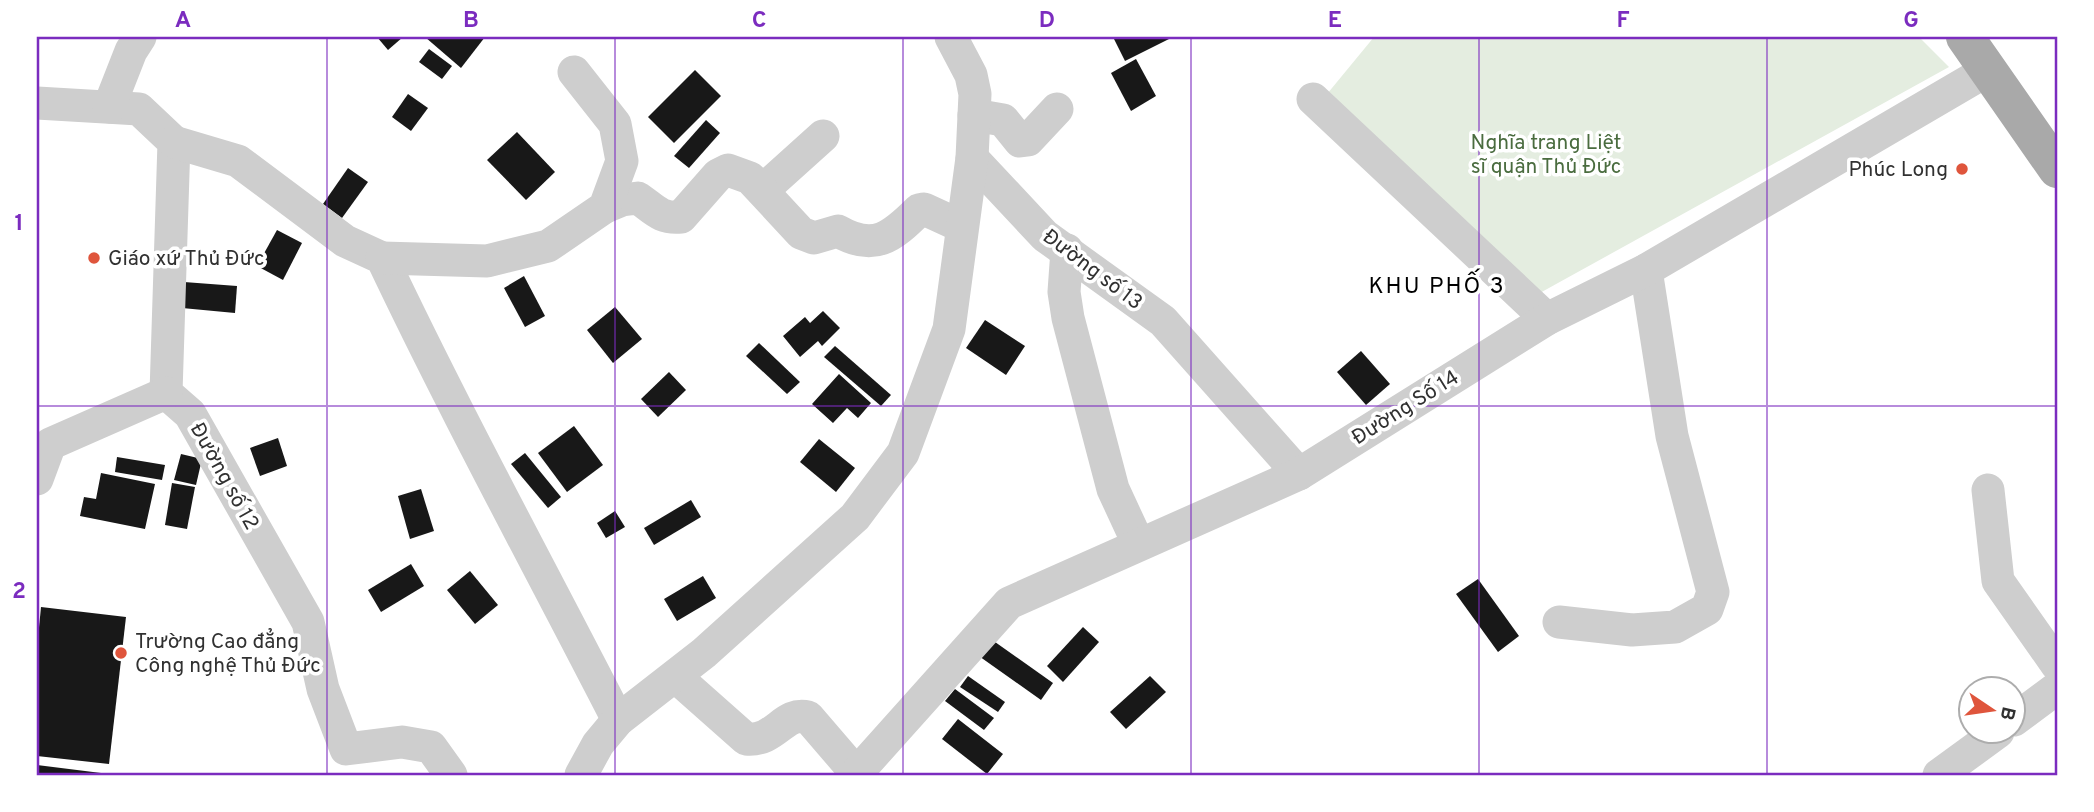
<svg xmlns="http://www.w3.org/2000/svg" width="2094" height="812" font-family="Overpass,sans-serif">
<rect width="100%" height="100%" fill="#fff"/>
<path fill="#e4ede0" d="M1374,37h545l30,30 -420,232 -211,-194z"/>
<g fill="#181818">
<path d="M377,37h26l-15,13z"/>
<path d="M425,37h60l-24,31z"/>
<path d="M1113,37h60l-48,24z"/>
<path d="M429,49l23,17 -10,13 -23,-17z"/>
<path d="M1136,59l20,37 -25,15 -20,-38z"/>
<path d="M695,70l26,26 -47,47 -26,-26z"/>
<path d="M408,94l20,14 -17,23 -19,-14z"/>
<path d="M706,120l14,13 -31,35 -15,-12z"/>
<path d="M517,132l38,40 -29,28 -39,-40z"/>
<path d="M348,168l20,14 -26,36 -19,-14z"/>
<path d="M277,230l25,13 -19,37 -26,-14z"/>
<path d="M524,276l21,40 -20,11 -21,-39z"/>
<path d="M184,282l53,4 -2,27 -53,-5z"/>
<path d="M615,307l27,32 -29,24 -26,-33z"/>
<path d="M823,311l17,17 -18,18 -4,-5 -18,16 -17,-21 22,-19 5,6z"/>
<path d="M985,320l40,26 -19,29 -40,-27z"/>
<path d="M759,343l41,39 -13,12 -41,-38z"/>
<path d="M835,346l56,49 -10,11 -57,-49z"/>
<path d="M1361,351l29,33 -24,21 -29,-33z"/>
<path d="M669,372l17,18 -28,27 -17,-18z"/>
<path d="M839,374l32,29 -13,15 -11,-10 -14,15 -21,-19z"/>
<path d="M574,426l29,39 -36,27 -29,-39z"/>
<path d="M278,438l9,28 -27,10 -10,-28z"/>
<path d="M819,439l36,29 -19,24 -36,-30z"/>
<path d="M525,453l36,44 -13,11 -37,-44z"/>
<path d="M181,454l21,5 -6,26 -22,-5z"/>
<path d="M117,457l48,8 -3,15 -47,-8z"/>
<path d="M101,473l54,11 -10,45 -65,-13 4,-19 12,2z"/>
<path d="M172,483l23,4 -8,42 -22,-4z"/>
<path d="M421,489l13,42 -24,8 -12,-43z"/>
<path d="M691,500l10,17 -47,28 -10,-17z"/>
<path d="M615,511l10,16 -19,11 -9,-15z"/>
<path d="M411,564l13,22 -43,26 -13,-22z"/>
<path d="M470,571l28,34 -23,19 -28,-34z"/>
<path d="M703,576l13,22 -39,23 -13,-22z"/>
<path d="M1478,579l41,57 -21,16 -42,-58z"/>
<path d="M41,607l85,10 -17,147 -72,-8v-108z"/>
<path d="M1083,627l16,15 -36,40 -16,-16z"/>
<path d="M988,637l65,46 -12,17 -65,-46z"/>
<path d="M968,676l37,26 -7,10 -38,-25z"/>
<path d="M1150,676l16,16 -40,37 -16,-17z"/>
<path d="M955,689l39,29 -10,12 -39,-29z"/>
<path d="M958,719l45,35 -16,20 -45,-35z"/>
<path d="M37,765l72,9v1h-72z"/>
</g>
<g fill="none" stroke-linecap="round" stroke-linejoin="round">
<g stroke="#cecece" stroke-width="33">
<path d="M1313,99l234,220"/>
<path d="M37,103l102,6 35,33 -8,251 24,21 118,208 15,67 23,60 56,-7 29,5 20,28"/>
<path d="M109,107l22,-56 9,-14"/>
<path d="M974,115l29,5 17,21 8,-1 29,-31"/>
<path d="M174,142l64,19 107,80 37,17c74,156 157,308 236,462"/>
<path d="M972,158l73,78 118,85 136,153"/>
<path d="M763,190l60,-54"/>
<path d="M605,207l17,-7 16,-2c16,11 22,21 43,19l37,-42 10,-5 22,8 51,55 13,5 24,-7c36,21 54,6 81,-21l5,-1 37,17"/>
<path d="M1067,250l-3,42 4,26 45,171 25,54"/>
<path d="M382,258l105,3 61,-15 57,-39 17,-46 -7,-37 -41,-52"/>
<path d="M37,479l13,-35 116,-51"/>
<path d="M1988,490l10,91 59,84"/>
<path d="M1559,622l73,8 43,-3 32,-18 6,-17 -41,-156 -26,-166"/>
<path d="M676,677l70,62c30,3 37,-28 62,-22l49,57"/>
<path d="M2014,720l43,-32"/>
<path d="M581,775l17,-31 20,-24 86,-67 151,-136 48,-64 46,-124 23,-171 3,-64 -4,-19 -20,-38"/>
<path d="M855,775l154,-172 290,-129 248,-155 99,-49 342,-200"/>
<path d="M1939,775l59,-43"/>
</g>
<path stroke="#a9a9a9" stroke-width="38" d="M1965,37l92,132"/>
</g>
<path fill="none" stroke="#7b2cbf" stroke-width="2" stroke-opacity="0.55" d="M327,37v738M615,37v738M903,37v738M1191,37v738M1479,37v738M1767,37v738M37,406h2020"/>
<g fill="#df553c" stroke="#fff" stroke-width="2.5">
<circle cx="1962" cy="169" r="7"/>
<circle cx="94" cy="258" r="7"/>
<circle cx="121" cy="653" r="7"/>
</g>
<g text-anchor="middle" stroke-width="7" stroke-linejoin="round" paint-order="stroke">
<g font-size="21" fill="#4a6c3f" stroke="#fff">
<text x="1546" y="149">Nghĩa trang Liệt<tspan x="1546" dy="24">sĩ quận Thủ Đức</tspan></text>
</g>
<g font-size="21" fill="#313131" stroke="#fff" text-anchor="start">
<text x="1948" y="176" text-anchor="end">Phúc Long</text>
<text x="108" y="265">Giáo xứ Thủ Đức</text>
<text x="135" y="648">Trường Cao đẳng<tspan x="135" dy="24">Công nghệ Thủ Đức</tspan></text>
</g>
<g font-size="21" fill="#313131" stroke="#fff">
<text transform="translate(1093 269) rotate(37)" y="7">Đường số 13</text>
<text transform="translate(1405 407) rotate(-32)" y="7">Đường Số 14</text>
<text transform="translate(225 476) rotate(61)" y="7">Đường số 12</text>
</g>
<g font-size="23" letter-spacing="2" fill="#000" stroke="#fff">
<text x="1437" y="293">KHU PHỐ 3</text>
</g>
</g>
<rect width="2094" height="812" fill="none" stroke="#ffffff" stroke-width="77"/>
<g transform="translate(1992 710) rotate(103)"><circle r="33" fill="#ffffff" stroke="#adadad" stroke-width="2"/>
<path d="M0-5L12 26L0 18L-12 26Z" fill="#df553c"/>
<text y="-10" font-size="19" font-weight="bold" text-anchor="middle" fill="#313131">B</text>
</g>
<rect x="38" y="38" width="2018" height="736" fill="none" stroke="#7b2cbf" stroke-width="2.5"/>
<g font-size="23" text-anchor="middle" font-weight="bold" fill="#7b2cbf">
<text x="183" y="27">A</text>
<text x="471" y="27">B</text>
<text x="759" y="27">C</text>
<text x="1047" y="27">D</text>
<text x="1335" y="27">E</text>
<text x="1623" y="27">F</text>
<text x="1911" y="27">G</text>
<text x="19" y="230">1</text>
<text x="19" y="598">2</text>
</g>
</svg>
